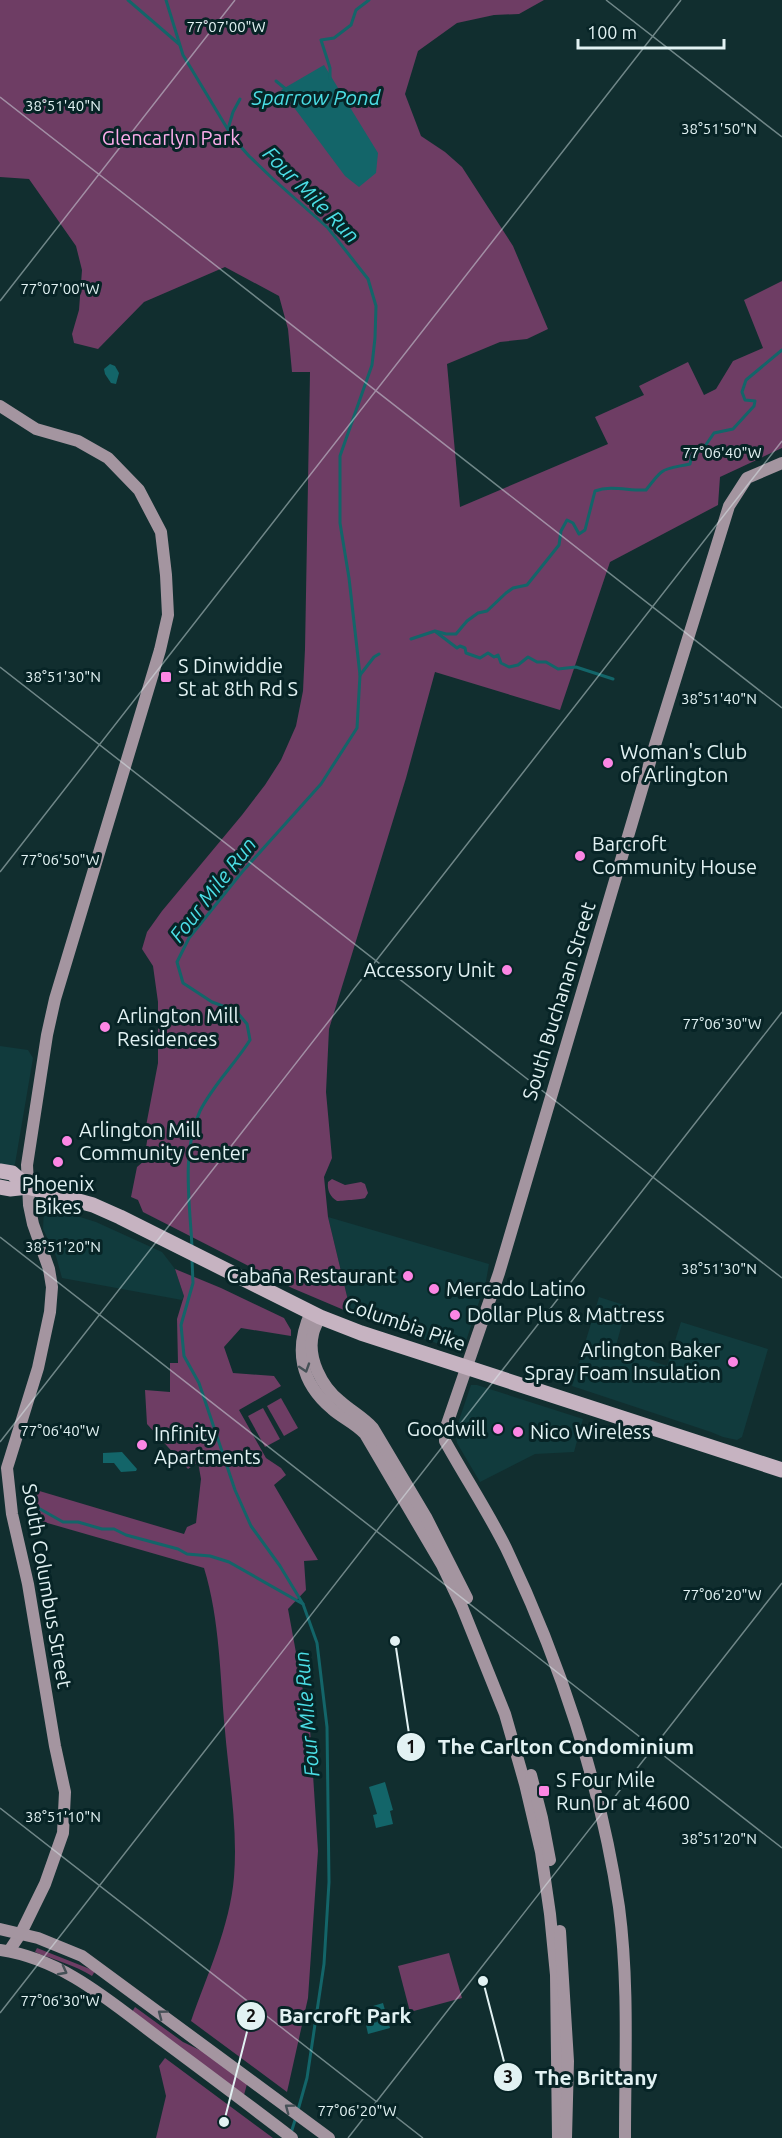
<svg xmlns="http://www.w3.org/2000/svg" width="782" height="2138" font-family="Ubuntu,sans-serif">
<rect width="100%" height="100%" fill="#112e2f"/>
<g fill="#113b3d">
<path d="M0,1046l28,4 5,8 -18,106 -4,3 -11,-3z"/>
<path d="M48,1207l48,15 66,30 13,17 9,27 -2,4 -120,-22 -6,-22 -13,-27 1,-20z"/>
<path d="M328,1217l161,47 -3,17 -22,66 -11,2 -102,-36z"/>
<path d="M599,1297l28,9 -12,43 52,17 14,-44 87,27 -26,88 -5,3 -14,-3 -12,-5 -139,-46z"/>
<path d="M471,1385h6l106,34 -9,33 -39,2 -55,28 -23,-39 -2,-11z"/>
</g>
<g fill="#6e3d64">
<path d="M0,0h544l-25,14 -25,1 -37,8 -39,28 -13,43 16,42 24,16 17,15 51,79 35,83 -21,10 -27,3 -53,22 13,143 148,-63 -13,-27 49,-22 -5,-9 49,-24 16,33 12,-6 17,-28 30,-13 -19,-48 38,-19v167l-62,29 -2,28 -108,57 -50,148 -125,-38 -29,106 -77,251 -3,63 6,66 -8,19 4,40 23,96 -59,-25 -149,-76 -5,-12 -7,-3 6,-30 7,-6 5,-33 -3,-2 12,-63v-61l-5,-36 -11,-17 5,-17 15,-21 80,-96 23,-30 16,-25 15,-34 7,-35 2,-42 5,-277h-18l-4,-43 -9,-33 -54,-29 -81,35 -46,47 -24,-6 -2,-9 7,-24 3,-40 -6,-24 -47,-67 -29,-2z"/>
<path d="M332,1179l13,6 16,-3 4,2 3,9 -3,5c-2,1 -25,3 -28,3 -7,-4 -10,-11 -9,-19z"/>
<path d="M175,1269l46,19 63,30 7,12v6l-50,-8 -17,19 9,26 41,3 7,10 -42,24 27,48 15,10 5,7 -12,10 44,75 -14,1 2,29 -18,19 22,120 8,122 -10,147 -21,94 -96,-71c16,-46 39,-95 43,-144 4,-48 -5,-99 -9,-146 -5,-54 -5,-111 -21,-163l-174,-50 -4,-31 158,47 3,-7 9,-4 5,-44 -3,-17 -10,7 -41,-45 -2,-34 25,2v-29h8l-1,-44 7,-23z"/>
<path d="M281,1398l17,30 -14,8 -17,-30z"/>
<path d="M263,1408l17,31 -15,8 -17,-31z"/>
<path d="M37,1948l58,23 -3,5c-17,-11 -38,-16 -57,-24z"/>
<path d="M449,1953l13,45 -52,14 -12,-46z"/>
<path d="M135,2007l48,35 23,11 41,31 -3,11 -112,-83z"/>
<path d="M165,2058l108,80h-117l10,-42 -7,-30z"/>
</g>
<g fill="#136569">
<path d="M324,65l54,88 -2,20 -17,14 -14,-11 -64,-86z"/>
<path d="M110,364l5,2 4,7 -3,11 -5,-1 -6,-9 -1,-5z"/>
<path d="M122,1452l15,17 -1,2 -15,1 -7,-9h-11v-10z"/>
<path d="M385,1782l8,28 -3,1 3,13 -17,4 -3,-13 4,-1 -8,-27z"/>
<path d="M383,2003l7,25 -22,6 -2,-9 11,-3 -4,-16z"/>
</g>
<g fill="none" stroke-linecap="round" stroke-linejoin="round">
<g stroke="#136569" stroke-width="3">
<path d="M128,0l51,44"/>
<path d="M166,0l17,55 50,83 16,18 23,22 56,50 40,51 8,27 -1,32 -3,27 -32,91v67l9,55 11,97 -3,53 -36,56 -79,88 -53,66 -12,24 6,21 29,19 24,9 11,13 3,16c-15,24 -37,45 -50,71 -19,41 -10,93 -8,136"/>
<path d="M330,78v-10l-9,-28 13,-2 17,-13 5,-15 13,-10"/>
<path d="M276,81l11,9"/>
<path d="M228,129l5,-17 7,-13"/>
<path d="M436,632l21,16 3,-2 5,2 1,5 14,5 8,-5 6,4 4,-2 3,8 8,4 9,-2 10,-8 9,5h9l12,7 18,-2 37,12"/>
<path d="M411,639l24,-8 11,3h10l11,-13 11,-8 9,-2 19,-18 7,-5 14,-3 32,-40 2,-14 6,-11 6,3 6,11 6,-4 10,-39c16,-6 34,0 51,-1 18,-24 16,-20 44,-26l2,-9 11,-6 11,-16 19,-4 21,-23 1,-5 -10,-1 -3,-8 4,-12 36,-30"/>
<path d="M360,675l14,-18 5,-3"/>
<path d="M192,1260l1,23 -12,42 3,31 15,27 36,107 16,36 29,40 23,38 14,39 10,84 2,155 -5,82 -17,114 -9,32"/>
<path d="M33,1505l30,17h15l24,7h12l12,6 52,14 9,5 23,2 19,6 74,42"/>
<path d="M291,2133l5,-16"/>
</g>
<g stroke="#a495a0" stroke-width="12">
<path d="M0,406l36,23 42,12 30,17 31,32 22,42 5,43 2,40 -8,35 -105,349 -8,36 -20,130 2,40 4,19 16,45 3,18 -2,25 -12,56 -31,100 5,46 16,70 27,162 10,46 -2,41 -18,51 -24,49 -12,18"/>
<path d="M311,1312c-17,37 -11,70 21,97 10,9 23,14 33,25l77,131 20,42 43,107 20,70 16,68 9,62 6,61 2,163"/>
<path d="M320,1317c-2,5 -6,11 -7,17 -6,24 9,53 27,67 11,10 23,16 33,27l53,89 41,81"/>
<path d="M531,1775l11,43 8,42"/>
<path d="M0,1929l38,9 44,18 247,182"/>
<path d="M560,1931l8,130 -2,77"/>
<path d="M0,1950c64,9 113,54 163,91 43,32 86,64 129,97"/>
<path d="M625,2138c0,-77 4,-155 -6,-231 -18,-123 -60,-248 -113,-359 -18,-36 -41,-71 -61,-107v-11l54,-157 156,-528 74,-239 18,-28 35,-15"/>
</g>
<g stroke="#c6b3c1" stroke-width="15">
<path d="M0,1171l12,2 16,14"/>
<path d="M0,1187l10,2 18,-2 65,18 27,12 200,100 41,16 421,137"/>
</g>
</g>
<defs><path id="oneway-chevron" d="M-2-3.5L2.5 0L-2 3.5" fill="none" stroke-width="1.6" stroke-linecap="round" stroke-linejoin="round" transform="scale(1.5)"/></defs>
<g stroke="#465157">
<use href="#oneway-chevron" transform="translate(305 1368) rotate(72)"/>
<use href="#oneway-chevron" transform="translate(63 1971) rotate(28)"/>
<use href="#oneway-chevron" transform="translate(162 2014) rotate(-143)"/>
<use href="#oneway-chevron" transform="translate(289 2108) rotate(-143)"/>
</g>
<path fill="none" stroke="#e2f2f3" stroke-width="1.5" stroke-opacity="0.45" d="M606,0l176,137M0,97l782,611M0,301l235,-301M0,667l782,611M0,872l681,-872M0,1237l782,611M0,1442l782,-1001M0,1808l423,330M0,2013l782,-1001M348,2138l434,-555"/>
<g fill="#fc86e4" stroke="#072426" stroke-width="2">
<rect x="160" y="671" width="12" height="12" rx="3"/>
<circle cx="608" cy="763" r="6"/>
<circle cx="580" cy="856" r="6"/>
<circle cx="507" cy="970" r="6"/>
<circle cx="105" cy="1027" r="6"/>
<circle cx="67" cy="1141" r="6"/>
<circle cx="58" cy="1162" r="6"/>
<circle cx="408" cy="1276" r="6"/>
<circle cx="434" cy="1289" r="6"/>
<circle cx="455" cy="1315" r="6"/>
<circle cx="733" cy="1362" r="6"/>
<circle cx="498" cy="1429" r="6"/>
<circle cx="518" cy="1432" r="6"/>
<circle cx="142" cy="1445" r="6"/>
<rect x="538" y="1785" width="12" height="12" rx="3"/>
</g>
<g text-anchor="middle" stroke-width="6" stroke-linejoin="round" paint-order="stroke">
<g font-size="20" fill="#fdadeb" stroke="#072426">
<text x="171" y="145">Glencarlyn Park</text>
</g>
<g font-size="20" fill="#e2f2f3" stroke="#072426" text-anchor="start">
<text x="178" y="673">S Dinwiddie<tspan x="178" dy="23">St at 8th Rd S</tspan></text>
<text x="620" y="759">Woman's Club<tspan x="620" dy="23">of Arlington</tspan></text>
<text x="592" y="851">Barcroft<tspan x="592" dy="23">Community House</tspan></text>
<text x="495" y="977" text-anchor="end">Accessory Unit</text>
<text x="117" y="1023">Arlington Mill<tspan x="117" dy="23">Residences</tspan></text>
<text x="79" y="1137">Arlington Mill<tspan x="79" dy="23">Community Center</tspan></text>
<text x="58" y="1191" text-anchor="middle">Phoenix<tspan x="58" dy="23">Bikes</tspan></text>
<text x="396" y="1283" text-anchor="end">Cabaña Restaurant</text>
<text x="446" y="1296">Mercado Latino</text>
<text x="467" y="1322">Dollar Plus &amp; Mattress</text>
<text x="721" y="1357" text-anchor="end">Arlington Baker<tspan x="721" dy="23">Spray Foam Insulation</tspan></text>
<text x="486" y="1436" text-anchor="end">Goodwill</text>
<text x="530" y="1439">Nico Wireless</text>
<text x="154" y="1441">Infinity<tspan x="154" dy="23">Apartments</tspan></text>
<text x="556" y="1787">S Four Mile<tspan x="556" dy="23">Run Dr at 4600</tspan></text>
</g>
<g font-size="20" fill="#e2f2f3" stroke="#072426">
<text transform="translate(559 1001) rotate(-73)" y="7">South Buchanan Street</text>
<text transform="translate(405 1324) rotate(19)" y="7">Columbia Pike</text>
<text transform="translate(47 1586) rotate(80)" y="7">South Columbus Street</text>
</g>
<g font-size="21" font-style="italic" fill="#4bdee5" stroke="#072426">
<text x="316" y="105">Sparrow Pond</text>
<text transform="translate(311 195) rotate(45)" y="7">Four Mile Run</text>
<text transform="translate(213 890) rotate(-52)" y="7">Four Mile Run</text>
<text transform="translate(307 1714) rotate(-95)" y="7">Four Mile Run</text>
</g>
</g>
<g font-size="15" text-anchor="middle" fill="#e2f2f3" stroke="#072426" stroke-width="6" stroke-linejoin="round" paint-order="stroke">
<text x="226" y="32">77°07'00"W</text>
<text x="63" y="111">38°51'40"N</text>
<text x="719" y="134">38°51'50"N</text>
<text x="60" y="294">77°07'00"W</text>
<text x="722" y="458">77°06'40"W</text>
<text x="63" y="682">38°51'30"N</text>
<text x="719" y="704">38°51'40"N</text>
<text x="60" y="865">77°06'50"W</text>
<text x="722" y="1029">77°06'30"W</text>
<text x="63" y="1252">38°51'20"N</text>
<text x="719" y="1274">38°51'30"N</text>
<text x="60" y="1436">77°06'40"W</text>
<text x="722" y="1600">77°06'20"W</text>
<text x="63" y="1822">38°51'10"N</text>
<text x="719" y="1844">38°51'20"N</text>
<text x="60" y="2006">77°06'30"W</text>
<text x="357" y="2116">77°06'20"W</text>
</g>
<path fill="none" stroke="#e2f2f3" stroke-width="2" d="M395 1641L411 1747M224 2122L251 2016M483 1981L508 2077"/>
<g fill="#e2f2f3" stroke="#072426" stroke-width="2">
<circle cx="395" cy="1641" r="6"/>
<circle cx="224" cy="2122" r="6"/>
<circle cx="483" cy="1981" r="6"/>
<circle cx="411" cy="1747" r="15"/>
<circle cx="251" cy="2016" r="15"/>
<circle cx="508" cy="2077" r="15"/>
</g>
<g font-size="18" text-anchor="middle" font-weight="bold" fill="#111">
<text x="411" y="1753">1</text>
<text x="251" y="2022">2</text>
<text x="508" y="2083">3</text>
</g>
<g font-size="21" text-anchor="middle" font-weight="bold" fill="#e2f2f3" stroke="#072426" stroke-width="6" stroke-linejoin="round" paint-order="stroke">
<text x="566" y="1754">The Carlton Condominium</text>
<text x="345" y="2023">Barcroft Park</text>
<text x="596" y="2085">The Brittany</text>
</g>
<path d="M578 39v9h146v-9" fill="none" stroke="#e2f2f3" stroke-width="3"/>
<text x="587" y="39" font-size="18" fill="#e2f2f3" stroke="#072426" stroke-width="4.5" paint-order="stroke">100 m</text>
</svg>
